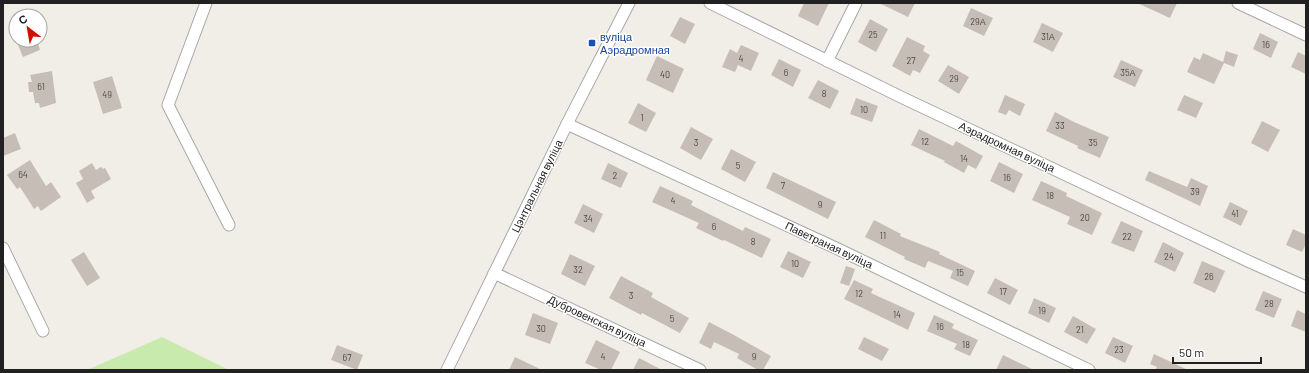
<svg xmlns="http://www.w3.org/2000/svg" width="1309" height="373" font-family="Barlow,sans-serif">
<rect width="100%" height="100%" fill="#f1eee7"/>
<path fill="#c8ebad" d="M162,337l67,33h-142z"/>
<g fill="#c6beb6">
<path d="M804,3h25l-11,23 -20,-10z"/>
<path d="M879,3h36l-7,14z"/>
<path d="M1137,3h40l-7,15z"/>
<path d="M971,8l22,10 -9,18 -21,-10z"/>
<path d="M680,17l15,7 -10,20 -15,-8z"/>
<path d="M870,19l18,10 -12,23 -18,-10z"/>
<path d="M1042,23l21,10 -10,19 -20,-10z"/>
<path d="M1260,33l18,9 -7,16 -18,-9z"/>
<path d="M907,37l18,9 -2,5 7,4 -10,18 -7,-3 -3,6 -18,-10z"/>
<path d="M16,40h21l3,10 -17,7z"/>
<path d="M741,45l18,8 -8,18 -13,-6 -3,7 -13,-5 8,-18 7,4z"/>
<path d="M1226,51l12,4 -4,12 -10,-4 -10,21 -27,-12 7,-15 6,3 3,-7 20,9z"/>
<path d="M1298,52l8,4v18l-15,-7z"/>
<path d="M657,56l27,13 -11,24 -27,-13z"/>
<path d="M779,59l22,11 -8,17 -22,-12z"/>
<path d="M1121,60l22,10 -8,17 -22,-10z"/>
<path d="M948,65l21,12 -10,17 -21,-13z"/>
<path d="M52,71l4,32 -16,5 -1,-5h-4l-2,-11h-4l-1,-10h4l-2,-7z"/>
<path d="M112,76l10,32 -19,6 -10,-32z"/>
<path d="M818,80l21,11 -9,18 -22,-11z"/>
<path d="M1005,95l20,9 -5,12 -11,-6 -3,5 -8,-3z"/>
<path d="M1184,95l19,8 -7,15 -19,-8z"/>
<path d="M856,98l22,8 -6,16 -22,-8z"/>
<path d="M638,103l18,10 -10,19 -18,-9z"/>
<path d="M1055,112l19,10 35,15 -9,21 -23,-10 1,-2 -32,-15z"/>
<path d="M1262,121l18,9 -12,22 -17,-9z"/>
<path d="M691,127l22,12 -12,21 -21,-12z"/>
<path d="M919,129l34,17 3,-5 27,15 -7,13 -8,-4 -4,8 -20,-11 1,-1 -34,-16z"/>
<path d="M15,133l6,16 -18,7v-18z"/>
<path d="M731,149l25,13 -11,20 -24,-13z"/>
<path d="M30,160l16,26 5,-4 10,15 -20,14 -3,-5 -4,3 -14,-22 -3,2 -10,-14z"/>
<path d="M999,162l24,12 -9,19 -24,-12z"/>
<path d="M92,163l4,7 5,-3 2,2 2,-1 6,11 -20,12 4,7 -8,5 -11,-20 7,-4 -4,-8z"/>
<path d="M608,163l20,10 -7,15 -20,-9z"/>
<path d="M1149,171l38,16 4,-9 17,8 -8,20 -55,-26z"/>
<path d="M773,172l63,30 -8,17 -62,-31z"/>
<path d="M1041,181l26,12 -1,3 36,17 -10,22 -25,-11 3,-7 -38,-17z"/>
<path d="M660,186l33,15 -2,4 52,26 2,-4 26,12 -9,19 -38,-18 -1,1 -27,-13 3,-5 -47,-21z"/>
<path d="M1230,202l18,9 -7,15 -18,-9z"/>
<path d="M583,204l20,10 -9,19 -20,-10z"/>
<path d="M874,220l27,14 -1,2 40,16 -1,2 36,17 -7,15 -18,-8 3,-7 -25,-10 -3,7 -21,-9 1,-2 -40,-20z"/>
<path d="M1121,221l22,10 -9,21 -23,-9z"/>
<path d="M1293,229l13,6v9l-4,8 -16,-7z"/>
<path d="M1163,242l21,11 -9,19 -21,-10z"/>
<path d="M788,251l23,11 -8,16 -23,-11z"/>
<path d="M84,252l16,26 -13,8 -16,-26z"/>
<path d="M570,254l25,12 -10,20 -24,-12z"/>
<path d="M1202,261l23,10 -10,22 -22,-10z"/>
<path d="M846,266l9,3 -6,17 -9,-3z"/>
<path d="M621,276l32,17 -2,4 38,21 -9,15 -38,-20 -1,2 -32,-17z"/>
<path d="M995,278l23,12 -8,15 -23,-12z"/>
<path d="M854,280l19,9 -2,4 44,20 -7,17 -64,-31z"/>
<path d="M1263,291l19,8 -8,19 -19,-8z"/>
<path d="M1034,298l22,10 -7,15 -21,-10z"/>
<path d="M1297,310l9,4v18l-15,-6z"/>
<path d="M533,313l25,10 -8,21 -25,-9z"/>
<path d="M934,315l20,9 -2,4 26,12 -8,16 -16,-7 3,-5 -30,-13z"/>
<path d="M1073,316l23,13 -9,15 -23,-12z"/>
<path d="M709,322l23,12 39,22 -8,14h-5l-21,-12 2,-4 -25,-12 -3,7 -12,-6z"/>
<path d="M864,337l25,12 -7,12 -24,-12z"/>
<path d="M1113,337l20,9 -8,17 -20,-10z"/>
<path d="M596,340l24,12 -9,18h-10l-16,-7z"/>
<path d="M337,345l26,10 -6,15 -26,-10z"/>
<path d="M1154,354l34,16h-33l2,-3 -7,-3z"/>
<path d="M1003,355l31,15h-38z"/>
<path d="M515,357l27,13h-33z"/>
<path d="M639,358l23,12h-29z"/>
</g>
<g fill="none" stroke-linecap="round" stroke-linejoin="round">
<defs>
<g id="minor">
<path d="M206,3l-38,102 61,120"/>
<path d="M710,3l193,95 347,164 56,25"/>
<path d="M1238,3l68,32"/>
<path d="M827,61l29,-58"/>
<path d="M567,124l271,125 251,121"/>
<path d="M3,248l40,83"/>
<path d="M494,273l206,97"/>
<path d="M447,370l120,-246 62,-121"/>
</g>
</defs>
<use href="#minor" stroke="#a8a8a8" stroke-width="13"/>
<use href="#minor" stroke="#fff" stroke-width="11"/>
</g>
<rect fill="#1a4fb4" stroke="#fff" stroke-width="1.5" x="588" y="39" width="8" height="8" rx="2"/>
<g text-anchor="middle" stroke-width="3" stroke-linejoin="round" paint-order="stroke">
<g font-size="9" fill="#4a4846">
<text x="978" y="25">29А</text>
<text x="873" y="38">25</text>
<text x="1048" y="40">31А</text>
<text x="1266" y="48">16</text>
<text x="741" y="62">4</text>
<text x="911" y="64">27</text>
<text x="786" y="76">6</text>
<text x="1128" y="76">35А</text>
<text x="665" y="78">40</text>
<text x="954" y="82">29</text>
<text x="41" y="90">61</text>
<text x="824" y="97">8</text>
<text x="107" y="98">49</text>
<text x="864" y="113">10</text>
<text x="642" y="121">1</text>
<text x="1060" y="129">33</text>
<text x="925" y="145">12</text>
<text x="696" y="146">3</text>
<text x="1093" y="146">35</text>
<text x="964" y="162">14</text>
<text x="738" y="169">5</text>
<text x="23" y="178">64</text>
<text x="615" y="179">2</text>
<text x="1007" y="181">16</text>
<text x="783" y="189">7</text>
<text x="1195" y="195">39</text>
<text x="1050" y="199">18</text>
<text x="673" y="204">4</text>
<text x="820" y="208">9</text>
<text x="1235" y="217">41</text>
<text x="1085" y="221">20</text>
<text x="588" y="222">34</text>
<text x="714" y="230">6</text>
<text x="883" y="239">11</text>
<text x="1127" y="240">22</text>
<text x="753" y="245">8</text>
<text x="1169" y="260">24</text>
<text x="795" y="267">10</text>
<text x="578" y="273">32</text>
<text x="960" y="276">15</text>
<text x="1209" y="280">26</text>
<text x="1003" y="295">17</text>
<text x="859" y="297">12</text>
<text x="631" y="299">3</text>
<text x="1269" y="307">28</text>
<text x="1042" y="314">19</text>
<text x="897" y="318">14</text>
<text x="672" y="322">5</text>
<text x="940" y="330">16</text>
<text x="541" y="332">30</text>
<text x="1080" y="333">21</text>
<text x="966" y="348">18</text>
<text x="1119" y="353">23</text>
<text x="603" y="360">4</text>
<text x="754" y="360">9</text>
<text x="347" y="361">67</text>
</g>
<g font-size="11" fill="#164399" stroke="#fff" text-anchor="start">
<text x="600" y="41">вуліца<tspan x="600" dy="13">Аэрадромная</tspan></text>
</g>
<g font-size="11" fill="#212121" stroke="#fff">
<text transform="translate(1007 147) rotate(25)" y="4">Аэрадромная вуліца</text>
<text transform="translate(537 186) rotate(-64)" y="4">Цэнтральная вуліца</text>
<text transform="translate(829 245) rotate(25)" y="4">Паветраная вуліца</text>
<text transform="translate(597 321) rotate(25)" y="4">Дубровенская вуліца</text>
</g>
</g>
<rect width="1309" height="373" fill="none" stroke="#212121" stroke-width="8"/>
<g transform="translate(28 28) rotate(329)"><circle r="19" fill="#ffffff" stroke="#a6a6a6"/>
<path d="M0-3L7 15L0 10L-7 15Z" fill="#d10e00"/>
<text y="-6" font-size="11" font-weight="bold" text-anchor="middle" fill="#212121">С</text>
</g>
<path d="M1173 357v6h88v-6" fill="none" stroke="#212121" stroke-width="2"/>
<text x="1179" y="357" font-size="12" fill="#212121" stroke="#ffffff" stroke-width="3" paint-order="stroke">50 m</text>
</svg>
